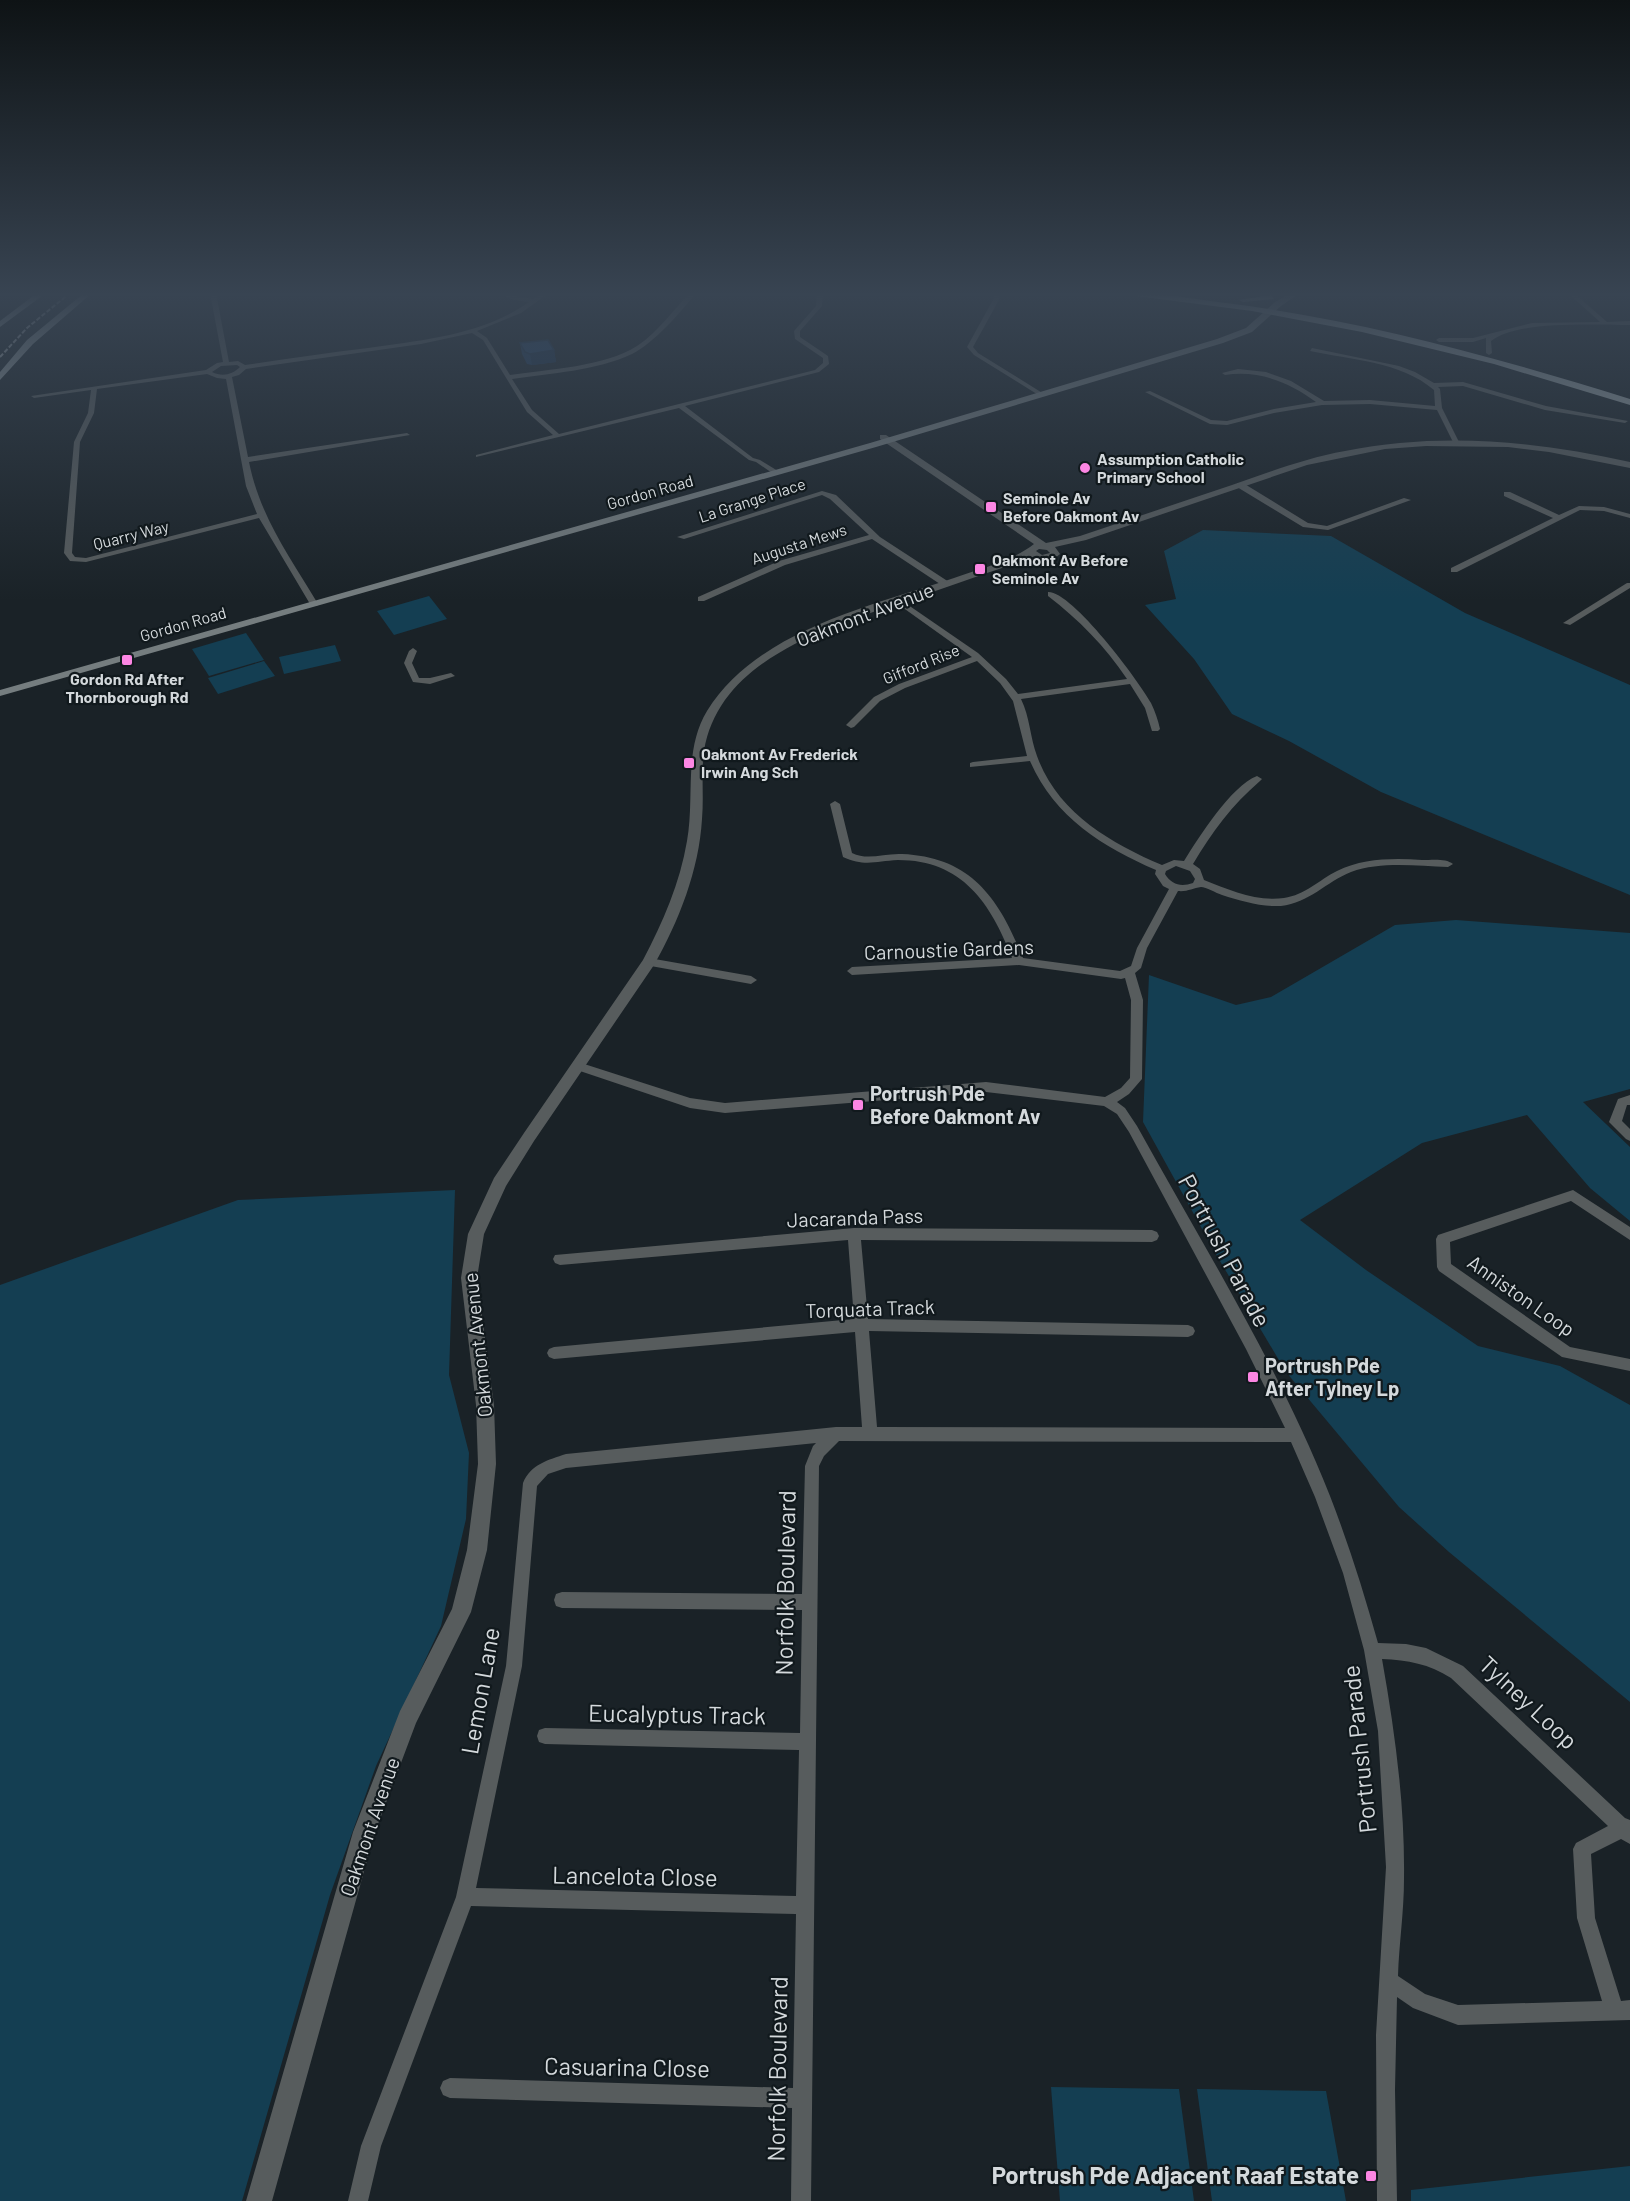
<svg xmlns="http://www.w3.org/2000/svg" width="1630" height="2201" font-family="Barlow,sans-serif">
<rect width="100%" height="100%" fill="#1a2227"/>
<g fill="#143e52">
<path d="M1203,530l128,6 134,77 165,72v210l-249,-103 -92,-51 -57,-27 -38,-55 -49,-54 31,-6 -12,-48z"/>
<path d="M429,596l18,23 -53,16 -17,-24z"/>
<path d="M246,633l18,27 -55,16 -17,-27z"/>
<path d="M335,645l6,16 -57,13 -5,-17z"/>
<path d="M264,661l11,15 -57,18 -10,-16z"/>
<path d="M1456,920l174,13v156l-47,13 47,45v74l-40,-33 -63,-73 -105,28 -122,77 66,50 112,76 82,20 70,39v297l-181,-150 -50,-45 -113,-135 -69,-116 -74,-134 6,-147 87,30 35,-8 124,-72z"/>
<path d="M455,1190l-6,185 20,78 -3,66 -25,107 -65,140 -46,129 -88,306h-242v-916l238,-85z"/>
<path d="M1051,2087l128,2 15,112h-134z"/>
<path d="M1197,2089l129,2 20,110h-134z"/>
<path d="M1630,2166v35h-219v-11z"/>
</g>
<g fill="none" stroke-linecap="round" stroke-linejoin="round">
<g fill="#575c5d" fill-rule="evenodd">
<path d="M210,293h6l13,69 9,-1 7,4c41,-6 82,-12 123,-17 54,-8 115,-13 161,-46l-15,-2 -17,-7 36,6 10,-6h6l-28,20 -44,18 10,7 23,37c39,-6 94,-8 127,-29 21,-14 36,-36 53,-53h6c-15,19 -42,50 -64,61 -36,17 -81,19 -120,25l20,31 27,24 256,-64 8,-7v-5l-28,-19 -1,-8 22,-25 1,-13h6l-1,13 -22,25v6l28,19 1,8 -10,8 -134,34 68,52 7,2 18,11 1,2 -4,2 -19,-13 -7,-2 -70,-52 -203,49v-2l77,-20 -26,-23 -44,-72 -11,-7 -51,11 -175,25 -7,6 -7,2 16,80 159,-24 3,2 -161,27c11,55 41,95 69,142l-1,2 -7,-2 -51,-86 -173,44 -16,-1 -6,-8 10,-111 14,-29 3,-23 -57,8 -3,-2 175,-26 11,-7 6,-1zM237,365l3,2c-8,8 -18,10 -28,5l9,-6zM207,374l10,4 9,1 20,107 11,28 -171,44 -11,-1 -3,-4 8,-111 14,-29 3,-24z"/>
<path d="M992,293h6l2,5 -27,49 5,6 66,41v2h-4l-66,-41 -7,-8 27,-49z"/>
<path d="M1568,293h6l33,29 23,-1v4c-35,0 -112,-5 -139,16l1,12 -3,2 -3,-2v-15l-13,4h-34l-3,-2 3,-2h34l59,-15 68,-1z"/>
<path d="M1312,348l87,18 16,6 19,11 29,-1 83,24 82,15 -3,2 -80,-13 -82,-24 -25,1 2,2 2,19 17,34 -3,2 -3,-2 -16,-32 -67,-6 -48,1 -48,8 -47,12 -17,-1 -65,-32 5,-1 61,29 16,1 47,-12 42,-7c-27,-20 -57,-32 -91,-27l-3,-2 16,-4 28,3 25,9 33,20 46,-1 65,6 -1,-16c-34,-29 -83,-30 -124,-39z"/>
<path d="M1237,483h6l65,40 19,3 77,-28 7,2 -83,30 -25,-3 -66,-40z"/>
<path d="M822,491l14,4 44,42 69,45v4h-6l-71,-47 -87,26 -81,36h-6v-4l81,-36 90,-26 -39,-36 -8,-4 -138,44 -7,-2z"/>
<path d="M1504,492h6l49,23 20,-9 25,1 26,7v4l-26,-7 -24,-1 -123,62h-6v-4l102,-50 -49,-22z"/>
<path d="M1627,583h3v5l-60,37 -7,-2z"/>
<path d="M1048,592c24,-1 91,89 103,111 4,8 7,17 9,26l-2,2h-6l-7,-23 -15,-24 -109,15c9,18 9,39 16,57 20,56 73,87 125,109l12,-5 10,1c15,-24 47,-75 73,-85l5,3 -2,2c-28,24 -48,51 -67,83l7,5 4,11c25,10 53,22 80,18 21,-3 35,-18 53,-27 26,-13 57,-13 85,-11 10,0 24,-2 31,4l-5,3c-31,-1 -67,-6 -97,5 -25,10 -42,31 -70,34 -20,1 -40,-5 -59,-11 -6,-2 -16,-8 -21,-8 -8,1 -14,5 -23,4l-31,57 -6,20 -6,5 8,27 -1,79 -13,15 -12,8 8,6 12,18c67,121 142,241 193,370 19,49 34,97 48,147l28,1 20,4 37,18 162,152 5,2v24l-9,-5 -30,15 4,64 26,83 9,-1v20l-172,5 -45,-17 -16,-11 -2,93 2,111h-20l-1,-166 10,-168 -8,-136 -14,-81 -21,-77 -28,-76 -24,-55 -452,-1 -15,15 -5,10 -8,735h-20l1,-93 -342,-10 -7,-3 -3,-7 3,-7 7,-3 343,10 3,-174 -325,-8 -90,240 -13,55h-20l13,-55 95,-249 50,-231 17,-183c8,-19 25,-23 43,-29l270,-27h26l-7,-95 -301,27 -5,-2 -2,-4 2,-4 5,-2 300,-28 -6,-79 -288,25 -5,-2 -2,-4 2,-4 299,-27 298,2 5,2 2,4 -2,4 -5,2 -291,-2 7,79 320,6 5,2 2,4 -2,4 -5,2 -319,-6 8,96 408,1 -39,-79 -117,-217 -12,-18 -13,-8 -118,-14 -261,21 -35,-5 -116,-39 -2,-3 6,-4 112,36 35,5 261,-21 119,15 16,-9 9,-10 1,-78 -6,-22 -4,1 -102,-14 -167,10 -5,-4 5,-4 160,-9c-21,-55 -50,-98 -114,-98 -22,1 -33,7 -55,-3l-13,-53 5,-3 5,3 12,49c16,8 32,0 50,1 69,3 97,44 121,104l97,13 11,-5 6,-18 32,-59 -6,-3 -8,-12 1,-4c-53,-23 -102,-53 -126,-109l-60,6v-4l3,-1 54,-6 -14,-55 -13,-18 -23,-22 -72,27 -25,13 -26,26 -3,1 -5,-3 28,-28 25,-13 73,-27 -77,-55v-4h3l80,55 28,26 12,15 109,-15c-22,-33 -48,-59 -79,-83zM1176,866l14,5 5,8 -2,4c-12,4 -21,2 -28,-9l1,-3zM816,1443l-3,3 -8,20 -3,128 -240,-2 -6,2 -2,6 2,6 6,2 240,2 -2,123 -255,-5 -6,2 -2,6 2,6 6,2 254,6 -3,146 -320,-8 46,-222 15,-180 11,-12 18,-6zM1382,1659c26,1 47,5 69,19l157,148 -32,17 -3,6 4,69 25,83 -144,4 -33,-11 -27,-18c1,-32 6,-64 6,-97 1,-74 -9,-147 -22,-220z"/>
<path d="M413,648l4,3 -5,12 7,15h11l21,-5 4,3 -25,8 -17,-2 -9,-19 5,-12z"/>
<path d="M649,958l102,18 6,4 -6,4 -106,-19 -1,-3z"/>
<path d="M1630,1095v10h-3l-5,16 8,8v12l-4,-2 -17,-17 9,-23z"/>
<path d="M1573,1190l57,37v13l-59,-39 -121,41 1,22 119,83 60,12v12l-68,-14 -123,-86 -2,-4 -1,-28 2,-4z"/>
</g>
<path fill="#575c5d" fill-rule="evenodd" d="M880,435h6l160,108 34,-7c51,-17 101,-34 152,-51 37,-13 74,-27 113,-34 96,-19 191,-10 285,11v6l-81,-16 -41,-5 -82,-1 -41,3 -78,16 -221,75 -31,7 5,7c-9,9 -21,8 -30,2l-16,8c-37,12 -74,26 -112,38 -74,26 -183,57 -198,149 -3,22 0,45 -2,68 -3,51 -23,102 -48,146l-120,176 -28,45 -22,48 -7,44 17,127 2,59 -9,86 -16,62 -55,111 -41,109 -103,369h-26l107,-369 47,-121 52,-102 15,-59 11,-86 -2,-59 -15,-127 7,-44 26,-56 30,-45 119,-173c20,-38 37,-77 44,-119 8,-44 -4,-90 20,-130 49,-80 164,-105 247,-133 27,-10 57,-16 80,-34l-154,-105zM1039,549l8,1 3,3 -8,2 -6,-4z"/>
<path fill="#757d7f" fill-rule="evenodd" d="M1291,293h9l-19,13 -29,26 -29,11 -347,104 -876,249v-6l870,-247 347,-104 29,-11 29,-26z"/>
<g fill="#98a2a5" fill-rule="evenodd">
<path d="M37,293h9l-46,34v-6z"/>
<path d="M84,293h8l-59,51 -33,36v-8l27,-32z"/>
<path d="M1113,293c37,-2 77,5 113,10 137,17 272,55 404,96v6l-136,-41 -132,-32 -110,-21z"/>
<path d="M1271,295l3,4 -31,3 -4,-2z"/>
</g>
<path stroke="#b2b8bb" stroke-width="2" stroke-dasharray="4.5 2" stroke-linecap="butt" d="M0,357l27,-29 43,-35"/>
</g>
<path fill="#1e3d62" d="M520,343l34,7 2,12 -24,3 -5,-1 -5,-10z"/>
<path fill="#183250" d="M554,350l2,12 -24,3 -2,-11z"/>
<path fill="#234772" stroke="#183250" stroke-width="1.5" d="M548,340l6,10 -24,4 -5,-2 -5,-9z"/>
<linearGradient id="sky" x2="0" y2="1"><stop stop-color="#0e1315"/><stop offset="0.49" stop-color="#384452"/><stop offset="1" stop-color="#384452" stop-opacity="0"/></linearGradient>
<rect width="1630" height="601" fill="url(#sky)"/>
<g fill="#fc86e3" stroke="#11191d" stroke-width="2">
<circle cx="1085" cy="468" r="6"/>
<rect x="985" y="501" width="12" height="12" rx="3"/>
<rect x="974" y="563" width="12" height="12" rx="3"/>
<rect x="121" y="654" width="12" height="12" rx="3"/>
<rect x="683" y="757" width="12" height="12" rx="3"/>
<rect x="852" y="1099" width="12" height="12" rx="3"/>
<rect x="1247" y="1371" width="12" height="12" rx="3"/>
<rect x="1365" y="2170" width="12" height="12" rx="3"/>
</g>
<g text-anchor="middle" stroke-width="4.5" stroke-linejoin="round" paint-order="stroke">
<g font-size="16" font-weight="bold" fill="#d4d9dc" stroke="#11191d" text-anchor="start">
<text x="1097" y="465">Assumption Catholic<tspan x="1097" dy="18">Primary School</tspan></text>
<text x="1003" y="504">Seminole Av<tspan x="1003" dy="18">Before Oakmont Av</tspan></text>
<text x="992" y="566">Oakmont Av Before<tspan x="992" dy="18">Seminole Av</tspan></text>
<text x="127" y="685" text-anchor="middle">Gordon Rd After<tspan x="127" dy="18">Thornborough Rd</tspan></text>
<text x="701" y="760">Oakmont Av Frederick<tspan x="701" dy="18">Irwin Ang Sch</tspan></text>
</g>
<g font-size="16" fill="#d4d9dc" stroke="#11191d">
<text transform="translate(650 492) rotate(-16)" y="6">Gordon Road</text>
<text transform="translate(752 500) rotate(-18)" y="6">La Grange Place</text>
<text transform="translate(131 535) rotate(-14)" y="6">Quarry Way</text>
<text transform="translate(799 544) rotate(-18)" y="6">Augusta Mews</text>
<text transform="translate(183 624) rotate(-16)" y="6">Gordon Road</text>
<text transform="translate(921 664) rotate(-22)" y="6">Gifford Rise</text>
</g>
<g font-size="20" fill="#d4d9dc" stroke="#11191d">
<text transform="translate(865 615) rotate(-21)" y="7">Oakmont Avenue</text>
<text transform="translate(949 950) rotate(-2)" y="7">Carnoustie Gardens</text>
<text transform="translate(855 1218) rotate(-2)" y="7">Jacaranda Pass</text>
<text transform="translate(1521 1296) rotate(35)" y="7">Anniston Loop</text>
<text transform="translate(870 1309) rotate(-2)" y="7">Torquata Track</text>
<text transform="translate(478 1345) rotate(-96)" y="7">Oakmont Avenue</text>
<text transform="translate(370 1827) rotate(-71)" y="7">Oakmont Avenue</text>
</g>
<g font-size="20" font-weight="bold" fill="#d4d9dc" stroke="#11191d" text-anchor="start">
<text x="870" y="1101">Portrush Pde<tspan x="870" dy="23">Before Oakmont Av</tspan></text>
<text x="1265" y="1373">Portrush Pde<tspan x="1265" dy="23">After Tylney Lp</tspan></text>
</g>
<g font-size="24" fill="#d4d9dc" stroke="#11191d">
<text transform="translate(1224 1251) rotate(62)" y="8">Portrush Parade</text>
<text transform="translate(786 1583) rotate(-89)" y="8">Norfolk Boulevard</text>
<text transform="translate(481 1691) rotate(-80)" y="8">Lemon Lane</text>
<text transform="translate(1528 1703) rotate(43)" y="8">Tylney Loop</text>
<text transform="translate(677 1715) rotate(1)" y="8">Eucalyptus Track</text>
<text transform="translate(1360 1749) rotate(-96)" y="8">Portrush Parade</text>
<text transform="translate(635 1877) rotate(1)" y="8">Lancelota Close</text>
<text transform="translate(627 2068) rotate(1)" y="8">Casuarina Close</text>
<text transform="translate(778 2069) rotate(-89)" y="8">Norfolk Boulevard</text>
</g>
<g font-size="24" font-weight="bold" fill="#d4d9dc" stroke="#11191d" text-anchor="end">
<text x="1359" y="2184">Portrush Pde Adjacent Raaf Estate</text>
</g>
</g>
</svg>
